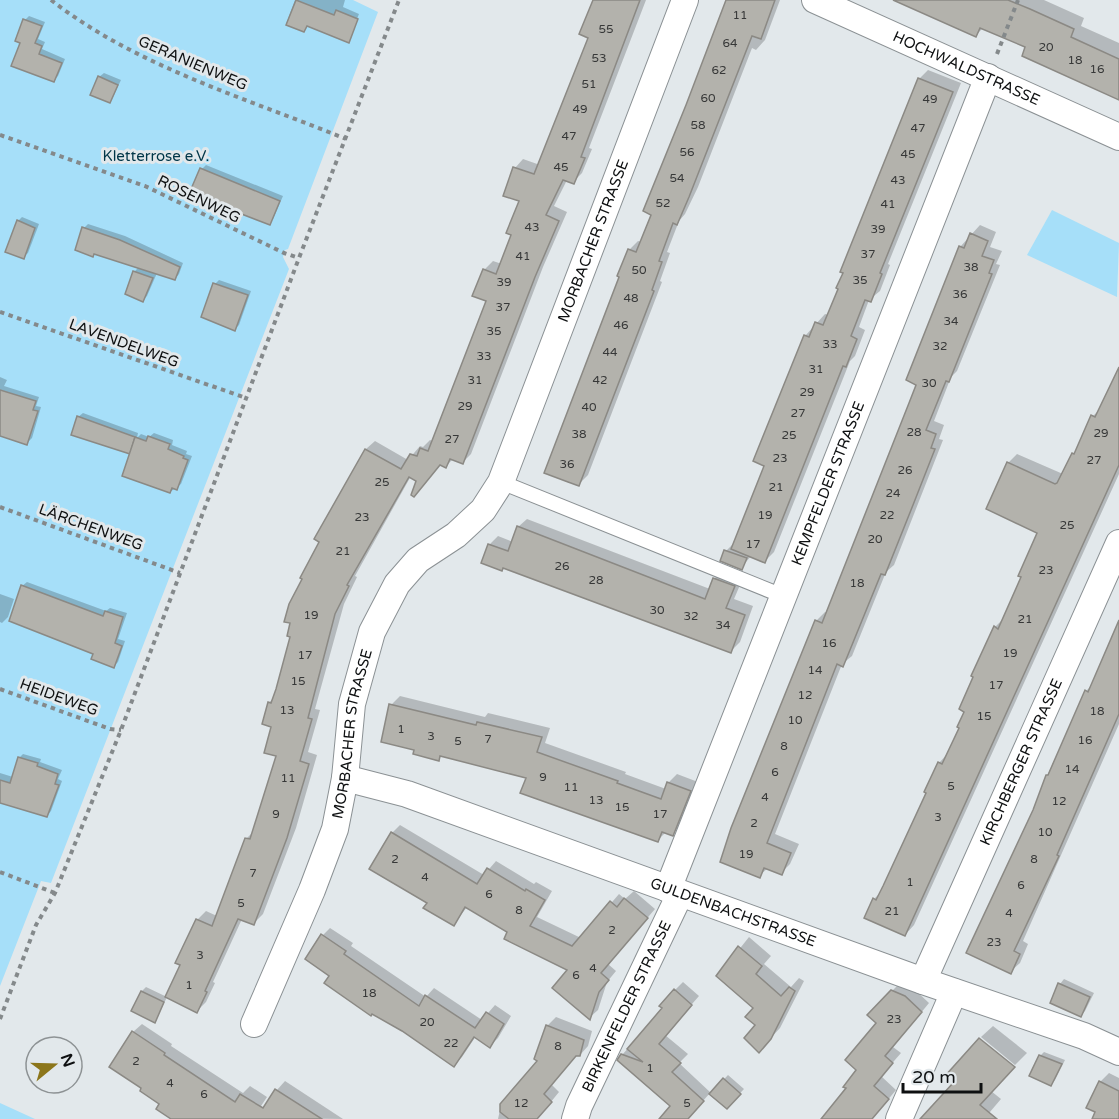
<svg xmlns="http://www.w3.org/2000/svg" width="1119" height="1119" font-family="'Varela Round',sans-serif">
<rect width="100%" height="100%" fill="#e2e8eb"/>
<g fill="#a6dff9">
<path d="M0,0h353l25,12 -90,237 -3,1 -2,7 6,12 -238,614 -10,-2 -41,105z"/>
<path d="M1052,210l67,33 -2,54 -90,-42z"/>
<path d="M0,1103l35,16h-35z"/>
</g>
<g fill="#0003">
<path d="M295,0h50l-2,7 16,7 -10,24h2l-3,3 -40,-15 -4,5 -18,-7z"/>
<path d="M604,0h42l-57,148 3,1 -10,24 -9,9 -6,-2 -13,26 13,6 -24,55 -72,187 -9,9 -9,-4 -7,7 -5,-2 -27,31 4,-14 -7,-5 -56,100 2,1 -13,27 -29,105 5,1 -12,42 9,3 -21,73 -33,86 -9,9 -12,-4 -29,63 2,1 -9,19 -9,9 -30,-14 -9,19 -4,5 -21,-10 9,-20 4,-4 21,10 15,-32 15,-45 9,-9 11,5 29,-77 8,-8 23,-76 -8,-52 6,-7 91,-247 9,-8 33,19 12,-14 3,1 7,-7 3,1 54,-141 -13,-5 10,-25 9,-9 9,3 11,-30 8,-34 -6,-32 8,-9 17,6z"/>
<path d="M727,0h53l-15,40 -9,10 -4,-2 -54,139 -13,27 -6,7 -12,31 3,1 -10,28 2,1 -74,193 -9,9 42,-208 8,-26 9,-9 4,1z"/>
<path d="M896,0h148l40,18 -3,8 38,17v55l-92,-51 -44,-19 -7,7z"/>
<path d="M29,16l16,6 -7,17 7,3 -3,7 23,10 -7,17 -4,4 -32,-38 3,-22z"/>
<path d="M928,70l33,13 -73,181 2,1 -10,26 -11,9 -10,27 6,3 -10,26 -5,5 -76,191 -9,9 -14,-5 -10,12 -15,-17 8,-8 32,-78 39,-129 20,-22 4,1 90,-236z"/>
<path d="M104,73l17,7 -8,17 -4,5 -10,-25z"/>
<path d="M206,165l77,31 -10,23 -4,5 -53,-26 -14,-29z"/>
<path d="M22,217l17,7 -11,29 -5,4 -5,-36z"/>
<path d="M88,224l37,12 58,27 -4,11 -4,5 -18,-6 -10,23 -4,4 -17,-6 9,-23 4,-4 -44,-14 -11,-25z"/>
<path d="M980,225l16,7 -6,15 12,4 -6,13 4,1 -43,106 -6,6 -17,44 10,4 -5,14 4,1 -49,125 -8,7 -34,84 -10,8 -67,170 24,10 -9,20 -9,9 -13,-5 -9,8 57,-255 9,-9 2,1 91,-229 42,-137z"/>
<path d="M219,280l32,11 -12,34 -4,4 -20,-45z"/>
<path d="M1119,371v103l-205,451 -9,10 -31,-36 8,-8 46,-99 11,-29 9,-10 13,-26 34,-100 10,-10 34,-85 -31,-69 9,-9 46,20 10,-20 5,-5 15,-33 9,-9z"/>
<path d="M0,377l7,3 -3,6 35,11 -3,9 5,1 -9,31 -4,4 -28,-10z"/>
<path d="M83,413l55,20 -1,5 4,-4 8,3 5,-4 19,7 -1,5 15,6 -1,3 6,2 -11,28 -11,8 -37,-44 -55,-31z"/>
<path d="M527,519l183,70 5,-11 8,-8 20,8 -9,21 19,7 -13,36 -9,9 -242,-106 9,-9 15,6 5,-15z"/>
<path d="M27,582l79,29 4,-3 17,5 -9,26 7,2 -7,21 -4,4 -92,-80z"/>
<path d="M0,594l14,5 -6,18 -6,6 -2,-1z"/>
<path d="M1119,624v100l-96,217 5,3 -8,19 -10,9 24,-161 13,-35 39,-85 7,-7z"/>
<path d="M400,696l85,21 3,-4 62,15 -5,15 81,29 -1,2 41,15 2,-6 9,-9 21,8 -17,43 -9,9 -6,-2 -8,8 -130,-63 -86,-22 -3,4 -24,-10 -24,-44z"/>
<path d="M23,754l18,5 -1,3 22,8 -4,9 4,2 -11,30 -4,5 -47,-15v-28l13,4 6,-19z"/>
<path d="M400,825l84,50 12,-14 38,23 2,-2 16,9 -15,26 44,21 38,-44 6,5 9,-8 21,18 -47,55 8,7 -9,11 -9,28 -9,8 -19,-48 -61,-39 -42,-24 -13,17 -25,-22 -37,-69z"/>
<path d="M330,928l23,15 -2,3 75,51 8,-9 48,32 13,-15 16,11 -13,22 -8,8 -14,-10 -14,21 -8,8 -123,-90 -8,-40z"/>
<path d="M749,937l22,19 -7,8 27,23 8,-9 5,3 -24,47 -12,13 -11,-16 -2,-17 -37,-32z"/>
<path d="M1064,979l30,14 -9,18 -4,4 -29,-13 8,-18z"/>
<path d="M683,982l16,14 -34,39 23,19 -9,9 32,30 17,-18 16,14 -17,18 -17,-14 -23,26h-21l6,-13 -50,-51 42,-47 11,-18z"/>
<path d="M900,983l13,5 16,15 -36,44 8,6 -20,23 15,14 -24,29h-49l26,-32 9,-17 34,-79z"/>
<path d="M556,1017l36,14 -4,15 -8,9h-3l-26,29 8,8 -22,27h-39l3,-14 38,-45 8,-34z"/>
<path d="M142,1024l30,20 -1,2 72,47 7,-7 17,11 -12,18 -4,4h-78l-11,-16 -29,-71z"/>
<path d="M993,1026l34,27 -12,12 -34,-28z"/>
<path d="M1044,1052l21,8 -10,20 -4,4 -11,-28z"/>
<path d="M1109,1073l10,5v41h-26l4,-8 3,-29z"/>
<path d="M285,1081l58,38 -85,-1 19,-28z"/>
<path d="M991,1091l10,8 -17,20h-48z"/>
</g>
<g fill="#b3b2ac" stroke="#8b8984" stroke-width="1.5">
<path d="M296,0l38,15 2,-5 22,9 -9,24 -42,-17 -3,6 -18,-7z"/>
<path d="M593,0h47l-59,157 4,1 -11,26 -11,-4 -17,35 13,6 -24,56 -72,187 -13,-5 -4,9 -6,-3 -26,32 -3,-2 5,-14 -7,-4 -62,108 2,1 -14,28 -27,104 4,1 -12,42 9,3 -22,74 -33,87 -16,-6 -33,72 2,1 -10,21 -32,-16 15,-32 -5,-2 21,-44 16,7 33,-88 5,1 26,-83 -12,-3 7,-26 -9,-3 6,-22 3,1 5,-14 14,-52 -3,-1 3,-13 -6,-1 5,-18 13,-25 -2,-1 19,-36 -5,-3 51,-90 36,20 9,-15 7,2 3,-8 8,3 58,-150 -14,-5 11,-27 13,5 15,-39 -5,-2 13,-32 -16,-5 10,-29 21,7 54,-136 -9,-4z"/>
<path d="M726,0h49l-14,39 -9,-3 -63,161 -12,28 -4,-2 -14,38 3,1 -10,28 2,1 -75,195 -11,-4 -24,-9 75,-196 -2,-1 11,-27 8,3 15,-37 -8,-4 43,-106z"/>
<path d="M893,0h115l22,9 44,20 -3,8 48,22v41l-97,-44 3,-9 -45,-19 -4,9z"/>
<path d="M23,19l19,7 -7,17 7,3 -3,8 23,9 -8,19 -43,-16 9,-23 -5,-2z"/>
<path d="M98,76l20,9 -8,18 -20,-8z"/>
<path d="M918,78l35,14 -73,181 2,1 -11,28 -6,-2 -14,36 6,3 -11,28 -3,-1 -78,197 -34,-14 33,-83 -11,-5 51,-126 5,2 6,-15 8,3 15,-36 -2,-1 7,-15 -3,-1z"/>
<path d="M200,168l80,33 -10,24 -57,-22 1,-4 -23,-10z"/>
<path d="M17,220l18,8 -11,31 -19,-7z"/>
<path d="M82,227l38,13 60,27 -5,13 -81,-26 -1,3 -18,-7z"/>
<path d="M970,233l18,8 -6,15 12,4 -5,13 3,1 -43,108 -3,-1 -20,49 10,4 -5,14 4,1 -22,56 -28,70 -4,-1 -38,93 -6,-3 -70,179 24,10 -9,22 -18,-7 -4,10 -40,-16 11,-34 84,-208 7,3 87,-220 7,-18 -10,-5 53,-134 5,2z"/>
<path d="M133,271l20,7 -10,24 -18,-8z"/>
<path d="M213,283l35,12 -13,36 -34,-14z"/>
<path d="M1119,367v98l-214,471 -41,-18 9,-20 3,2 7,-14 43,-93 -2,-1 14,-30 4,2 17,-36 -2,-1 7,-15 -5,-3 14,-32 -2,-1 23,-50 4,3 23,-52 -3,-1 19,-43 -51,-24 21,-47 48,22 2,-1 15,-30 2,1 17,-39 4,2z"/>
<path d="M0,390l36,11 -3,9 5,1 -11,34 -27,-9z"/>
<path d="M77,416l58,21 -5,17 -59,-19z"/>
<path d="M148,436l22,8 -2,5 16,7 -1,2 5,2 -11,30 -5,-2 -2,5 -48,-17 13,-39 11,4z"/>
<path d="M517,526l188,73 8,-21 22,8 -9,22 19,7 -14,38 -228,-85 -1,3 -21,-8 7,-19 20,7z"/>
<path d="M724,550l23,8 -5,12 -22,-9z"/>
<path d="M21,585l82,31 2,-5 18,6 -8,26 7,3 -8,22 -23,-9 2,-5 -84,-33z"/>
<path d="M1119,620v94l-62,141 2,1 -45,95 6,3 -9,20 -45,-21 67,-143 13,-35h2l37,-85 3,2z"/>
<path d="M389,704l87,21 1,-3 65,15 -5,15 81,29 -1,2 44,16 6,-17 24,9 -18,45 -11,-4 -4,10 -138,-49 6,-15 -86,-22 -1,5 -26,-7 1,-4 -33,-8z"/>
<path d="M18,757l20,6 -1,3 21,8 -3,10 4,1 -12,32 -47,-14v-23l10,3z"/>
<path d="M391,832l86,52 10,-16 38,23 1,-2 19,11 -15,26 42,20 38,-45 7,6 7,-9 24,20 -47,55 8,7 -10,12 -9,28 -38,-32 15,-18 -63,-31 3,-7 -42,-25 -11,19 -31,-18 4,-5 -58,-34z"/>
<path d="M321,934l25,17 -2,3 75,52 6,-11 50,33 11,-16 18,12 -14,24 -16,-11 -20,30 -52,-36 -30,-17 -1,2 -47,-33 5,-7 -24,-17z"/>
<path d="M738,946l24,20 -6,8 25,22 8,-9 6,4 -24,48 -12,14 -15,-15 11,-13 -10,-8 8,-9 -37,-32z"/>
<path d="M1058,983l32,14 -9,20 -31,-14z"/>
<path d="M674,989l18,16 -33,39 22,19 -9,9 32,29 -16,18h-29l11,-13 -53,-46 4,-6 22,8 -16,-13 35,-41 -3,-2z"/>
<path d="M891,990l14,6 17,16 -37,44 8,7 -19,23 15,13 -17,20h-51l25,-31 -3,-1 13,-17 -11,-10 31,-37 -9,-8z"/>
<path d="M141,991l23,11 -9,21 -24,-12z"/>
<path d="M546,1025l38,15 -4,16h-4l-32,38 8,8 -15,17h-28l-9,-7v-8l37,-43 -3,-2z"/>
<path d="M132,1031l33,22 -1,2 71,47 5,-8 23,14 12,-19 47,30h-151l-15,-10 3,-5 -19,-13 1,-3 -32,-21z"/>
<path d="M979,1038l36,29 -35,38 17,14h-77l33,-36 -8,-7z"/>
<path d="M1039,1055l23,9 -11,22 -22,-10z"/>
<path d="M723,1078l18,16 -14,15 -18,-15z"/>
<path d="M1099,1081l20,10v28h-27l3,-7 -9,-4z"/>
</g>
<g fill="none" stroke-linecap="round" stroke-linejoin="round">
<defs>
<path id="lane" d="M501,482l282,114"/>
<g id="street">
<path id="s1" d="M815,0l304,137"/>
<path id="s2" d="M345,778l62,16 516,187 161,55 35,16"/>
<path id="s3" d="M668,889l320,-812"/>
<path id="s4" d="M923,981l196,-438"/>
<path id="s5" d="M254,1024l58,-134 23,-61 10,-51 7,-74 20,-72 25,-48 21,-24 38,-25 27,-25 18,-28 184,-482"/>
<path id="s6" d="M575,1119l4,-13 101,-212"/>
<path d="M899,1119l55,-127"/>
</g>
</defs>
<use href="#lane" stroke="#8b9194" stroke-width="16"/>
<use href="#street" stroke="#8b9194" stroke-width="28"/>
<g stroke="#84898b" stroke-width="4" stroke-dasharray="4.5 4.5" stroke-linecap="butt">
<path d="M51,0c86,67 195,98 295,139"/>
<path d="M997,54l21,-54"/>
<path d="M0,135l145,51 139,67 15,5"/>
<path d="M0,312l246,86"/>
<path d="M0,507l180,66"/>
<path d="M0,689l110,40 11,1"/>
<path d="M0,872l55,21"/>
<path d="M0,1019l36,-94 19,-32 66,-163 178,-472 100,-258"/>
</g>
<use href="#lane" stroke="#fff" stroke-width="14"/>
<use href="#street" stroke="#fff" stroke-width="26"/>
</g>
<g text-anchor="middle" stroke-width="6" stroke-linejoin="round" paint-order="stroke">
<g font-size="12" fill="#373838">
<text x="740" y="19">11</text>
<text x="606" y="33">55</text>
<text x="730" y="47">64</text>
<text x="1046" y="51">20</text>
<text x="599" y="62">53</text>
<text x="1075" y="64">18</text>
<text x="1097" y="73">16</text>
<text x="719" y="74">62</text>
<text x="589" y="88">51</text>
<text x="708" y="102">60</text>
<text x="930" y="103">49</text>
<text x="580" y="113">49</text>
<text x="698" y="129">58</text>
<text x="918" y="132">47</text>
<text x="569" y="140">47</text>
<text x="687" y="156">56</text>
<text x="908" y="158">45</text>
<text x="561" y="171">45</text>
<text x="677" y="182">54</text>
<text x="898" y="184">43</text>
<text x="663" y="207">52</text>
<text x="888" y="208">41</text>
<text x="532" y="231">43</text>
<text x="878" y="233">39</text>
<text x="868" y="258">37</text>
<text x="523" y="260">41</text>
<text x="971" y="271">38</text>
<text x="639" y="274">50</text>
<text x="860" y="284">35</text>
<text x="504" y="286">39</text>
<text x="960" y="298">36</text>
<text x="631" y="302">48</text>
<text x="503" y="311">37</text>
<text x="951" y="325">34</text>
<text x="621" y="329">46</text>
<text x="494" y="335">35</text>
<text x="830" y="348">33</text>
<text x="940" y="350">32</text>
<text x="610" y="356">44</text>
<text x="484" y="360">33</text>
<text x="816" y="373">31</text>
<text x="475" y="384">31</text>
<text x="600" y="384">42</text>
<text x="929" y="387">30</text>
<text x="807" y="396">29</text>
<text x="465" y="410">29</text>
<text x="589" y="411">40</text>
<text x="798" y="417">27</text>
<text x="914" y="436">28</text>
<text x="1101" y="437">29</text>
<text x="579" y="438">38</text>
<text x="789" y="439">25</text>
<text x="452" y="443">27</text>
<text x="780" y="462">23</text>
<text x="1094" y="464">27</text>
<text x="567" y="468">36</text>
<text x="905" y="474">26</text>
<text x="382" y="486">25</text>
<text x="776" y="491">21</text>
<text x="893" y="497">24</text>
<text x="765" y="519">19</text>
<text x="887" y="519">22</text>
<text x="362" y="521">23</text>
<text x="1067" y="529">25</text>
<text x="875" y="543">20</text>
<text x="753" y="548">17</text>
<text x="343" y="555">21</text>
<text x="562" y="570">26</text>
<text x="1046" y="574">23</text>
<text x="596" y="584">28</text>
<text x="857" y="587">18</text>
<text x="657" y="614">30</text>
<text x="311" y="619">19</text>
<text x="691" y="620">32</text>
<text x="1025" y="623">21</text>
<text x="723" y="629">34</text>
<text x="829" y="647">16</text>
<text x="1010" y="657">19</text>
<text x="305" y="659">17</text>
<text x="815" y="674">14</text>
<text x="298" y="685">15</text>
<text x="996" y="689">17</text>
<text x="805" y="699">12</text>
<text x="287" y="714">13</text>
<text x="1097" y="715">18</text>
<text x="984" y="720">15</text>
<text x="795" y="724">10</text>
<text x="401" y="733">1</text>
<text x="431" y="740">3</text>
<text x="488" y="743">7</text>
<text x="1085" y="744">16</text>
<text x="458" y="745">5</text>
<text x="784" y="750">8</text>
<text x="1072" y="773">14</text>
<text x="775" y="776">6</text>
<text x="543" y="781">9</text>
<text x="288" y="782">11</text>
<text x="951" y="790">5</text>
<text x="571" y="791">11</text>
<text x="765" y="801">4</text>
<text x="596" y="804">13</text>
<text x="1059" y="805">12</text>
<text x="622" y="811">15</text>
<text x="276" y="818">9</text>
<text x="660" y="818">17</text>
<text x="938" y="821">3</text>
<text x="754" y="827">2</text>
<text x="1045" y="836">10</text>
<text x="746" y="858">19</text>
<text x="395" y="863">2</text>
<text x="1034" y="863">8</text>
<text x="253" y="877">7</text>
<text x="425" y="881">4</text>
<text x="910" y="886">1</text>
<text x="1021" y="889">6</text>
<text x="489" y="898">6</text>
<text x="241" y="907">5</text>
<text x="519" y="914">8</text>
<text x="892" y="915">21</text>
<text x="1009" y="917">4</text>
<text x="612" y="934">2</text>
<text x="994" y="946">23</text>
<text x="200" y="959">3</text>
<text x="593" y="972">4</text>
<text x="576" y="979">6</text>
<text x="189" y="989">1</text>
<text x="369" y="997">18</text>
<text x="894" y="1023">23</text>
<text x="427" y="1026">20</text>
<text x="451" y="1047">22</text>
<text x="558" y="1050">8</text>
<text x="136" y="1065">2</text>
<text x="650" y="1072">1</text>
<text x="170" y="1087">4</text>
<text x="204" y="1098">6</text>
<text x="521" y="1107">12</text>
<text x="687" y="1107">5</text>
</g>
<g font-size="15" fill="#0e1011" stroke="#e2e8eb">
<text transform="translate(193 63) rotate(23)" y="5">GERANIENWEG</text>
<text dy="5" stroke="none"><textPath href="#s1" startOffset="166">HOCHWALDSTRASSE</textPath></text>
<text transform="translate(199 199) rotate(26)" y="5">ROSENWEG</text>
<text dy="5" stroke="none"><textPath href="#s5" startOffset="872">MORBACHER STRASSE</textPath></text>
<text transform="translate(124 343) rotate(20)" y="5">LAVENDELWEG</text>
<text dy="5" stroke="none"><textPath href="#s3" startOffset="436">KEMPFELDER STRASSE</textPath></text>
<text transform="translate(91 527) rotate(20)" y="5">LÄRCHENWEG</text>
<text transform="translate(59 697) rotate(20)" y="5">HEIDEWEG</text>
<text dy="5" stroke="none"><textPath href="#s5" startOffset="308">MORBACHER STRASSE</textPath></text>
<text dy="5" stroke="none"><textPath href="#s4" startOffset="240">KIRCHBERGER STRASSE</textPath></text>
<text dy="5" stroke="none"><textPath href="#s2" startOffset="411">GULDENBACHSTRASSE</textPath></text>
<text dy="5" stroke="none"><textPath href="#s6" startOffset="124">BIRKENFELDER STRASSE</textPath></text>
</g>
<g font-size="15" fill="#003648" stroke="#e2e8eb">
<text x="156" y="161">Kletterrose e.V.</text>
</g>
</g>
<g transform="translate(54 1065) rotate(71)"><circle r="28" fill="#e2e8eb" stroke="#8d9294" stroke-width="1.5"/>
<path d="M0-4.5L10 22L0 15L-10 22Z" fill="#8c761b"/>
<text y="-9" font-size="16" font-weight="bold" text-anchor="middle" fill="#0e1011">N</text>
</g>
<path d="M903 1083v9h78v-9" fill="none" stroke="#0e1011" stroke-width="3"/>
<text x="912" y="1083" font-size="18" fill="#0e1011" stroke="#e2e8eb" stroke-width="4.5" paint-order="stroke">20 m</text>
</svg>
